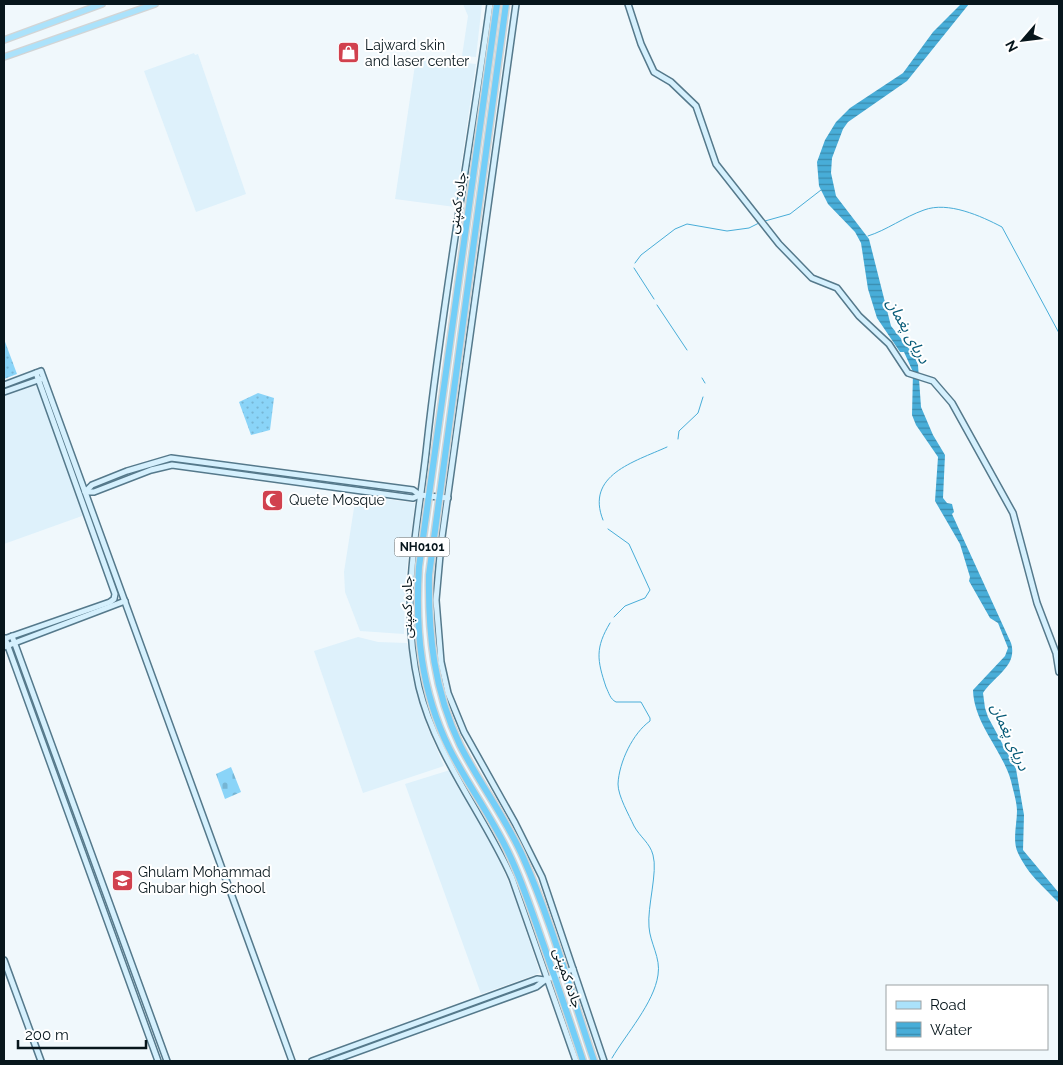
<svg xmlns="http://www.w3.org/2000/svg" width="1063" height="1065" font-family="Raleway,'Noto Sans Arabic',sans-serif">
<defs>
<pattern id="grass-dots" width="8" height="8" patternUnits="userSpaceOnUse" patternTransform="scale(1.25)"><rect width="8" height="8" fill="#8ad4f8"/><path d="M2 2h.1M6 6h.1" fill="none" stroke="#76b5d4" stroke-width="1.8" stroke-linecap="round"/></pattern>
<pattern id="cemetery-stones" width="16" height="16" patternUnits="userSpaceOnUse" patternTransform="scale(1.25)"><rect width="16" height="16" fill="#8ad4f8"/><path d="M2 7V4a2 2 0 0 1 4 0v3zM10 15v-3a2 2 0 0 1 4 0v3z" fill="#76b5d4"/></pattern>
<pattern id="water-rules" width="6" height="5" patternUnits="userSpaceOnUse" patternTransform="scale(1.25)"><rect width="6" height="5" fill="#48add8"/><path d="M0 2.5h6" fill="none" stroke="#3a8cae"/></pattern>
</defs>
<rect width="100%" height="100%" fill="#f0f8fc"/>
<g fill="#def1fb">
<path d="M463,4h19l-6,53 -14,-1 6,-40z"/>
<path d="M194,53l1,2 3,-1 48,140 -50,18 -52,-141z"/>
<path d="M416,58l60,6 -21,143 -60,-8z"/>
<path d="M42,383l38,106 2,27 -78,28v-148z"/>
<path d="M356,495l59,8 -10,81 -1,50 -44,-3 -15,-39 -1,-20z"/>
<path d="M358,637l20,5 29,1 20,83 17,40 -81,27 -49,-142z"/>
<path d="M450,770l43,75 21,50 26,78 -59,21 -76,-210z"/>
</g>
<g fill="url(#grass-dots)">
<path d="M4,339l13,35 -13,5z"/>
<path d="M258,393l16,5 -4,32 -19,5 -12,-33z"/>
</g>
<path fill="url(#cemetery-stones)" d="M231,767l10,25 -16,7 -9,-25z"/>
<path fill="url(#water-rules)" d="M961,4h8l-62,77 -59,41 -5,7 -11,29 -1,15 5,23 33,43 22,87 23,29 4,10 3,42 12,28 12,20 -2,43 4,5 5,1 2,8 -2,2 59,129c7,23 -17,33 -28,50l2,15 3,9 28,52 8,46 -1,35 36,43v10c-17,-18 -30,-27 -41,-50 -6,-12 -1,-29 -1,-42 0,-9 -4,-21 -6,-30 -9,-32 -37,-57 -38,-91l32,-34 3,-8 -10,-25 -8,-5 -21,-37 1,-4 -10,-33 -25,-43 3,-44 -22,-32 -4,-10 1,-43 -9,-20h-4l-23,-34 -9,-29 -7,-46 -6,-11 -27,-28 -9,-18 -2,-24 8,-22 11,-18 14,-14 53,-35 30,-41z"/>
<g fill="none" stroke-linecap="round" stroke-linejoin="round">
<g stroke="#48add8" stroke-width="1">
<path d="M765,221l25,-7 31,-24"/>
<path d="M868,236c19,-6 36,-19 56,-26 24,-9 57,6 78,17l57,106"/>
<path d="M635,263l6,-8 34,-26 12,-5 40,7 22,-3 12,-6"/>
<path d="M634,268l20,31"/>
<path d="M657,305l30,45"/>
<path d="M702,378l3,5"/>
<path d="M678,439l1,-8 19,-18 5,-16"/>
<path d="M603,520c-18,-45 31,-58 64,-73"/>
<path d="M608,529l21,15 21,46 -5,8 -20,8 -11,11"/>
<path d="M610,623c-15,25 -13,37 -4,64 3,6 4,12 10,15h25l9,16v3c-17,12 -31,41 -32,63 0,12 11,31 16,42 6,11 16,17 19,29 5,17 -6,52 -4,72 1,16 12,31 9,48 -4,28 -32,59 -46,83"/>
</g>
<defs>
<g id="secondary">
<path d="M490,4c-20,146 -47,293 -63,440 -9,87 -28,155 -8,243 17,70 64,126 93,191l64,183"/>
<path d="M516,4l-75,540 -5,56 5,62 7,31 16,39 51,91 27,54 62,184"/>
<path d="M628,4l13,40 13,28 17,10 25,24 20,58 63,80 33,34 25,10 22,28 30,28 19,29 25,8 19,22 61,110 24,90 19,50 3,19"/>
<path d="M4,385l37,-14 251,690"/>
<path d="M4,392l37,-13"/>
<path d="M85,492l7,-7 35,-14 44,-13 242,32 7,5 28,3"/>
<path d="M86,492h8l57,-22 21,-5 241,33 7,-3"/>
<path d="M12,636l155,425"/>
<path d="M5,638l153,423"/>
<path d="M4,639l106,-37 4,-3 1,-5 -79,-221"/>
<path d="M4,647l121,-46"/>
<path d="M4,960l37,101"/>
<path d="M312,1061l225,-82 8,1"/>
<path d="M332,1061l204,-74 9,-7 28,-11"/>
</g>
<g id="primary">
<path d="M4,40l98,-36"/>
<path d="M4,57l151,-53"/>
</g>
<g id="highway">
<path d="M497,4l-78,563c-4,63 2,124 30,181 18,36 43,69 60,106 12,25 21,52 30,78 15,43 30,86 44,129"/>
<path d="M506,4l-77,571c-1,59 5,116 31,170 19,38 46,73 63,112 29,66 48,136 71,204"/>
</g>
</defs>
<use href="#secondary" stroke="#55798b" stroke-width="8"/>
<use href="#primary" stroke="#d2d5d6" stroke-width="8"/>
<use href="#highway" stroke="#d2d5d6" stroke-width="9"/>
<use href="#secondary" stroke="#d5f0fd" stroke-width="5"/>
<use href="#primary" stroke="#abe2fb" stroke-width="5.5"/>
<use href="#highway" stroke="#73cef8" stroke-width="6"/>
</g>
<defs>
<symbol id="shop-square" viewBox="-11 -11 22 22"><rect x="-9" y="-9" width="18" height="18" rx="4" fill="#d1414e" stroke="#fff"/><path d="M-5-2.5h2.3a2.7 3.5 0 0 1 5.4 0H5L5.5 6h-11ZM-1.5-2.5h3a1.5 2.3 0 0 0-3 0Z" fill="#fff"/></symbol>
<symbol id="mosque-square" viewBox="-11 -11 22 22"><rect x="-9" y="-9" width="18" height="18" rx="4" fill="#d1414e" stroke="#fff"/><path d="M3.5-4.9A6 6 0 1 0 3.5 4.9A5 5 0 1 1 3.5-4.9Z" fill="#fff"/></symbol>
<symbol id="school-square" viewBox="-11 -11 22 22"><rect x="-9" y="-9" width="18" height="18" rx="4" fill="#d1414e" stroke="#fff"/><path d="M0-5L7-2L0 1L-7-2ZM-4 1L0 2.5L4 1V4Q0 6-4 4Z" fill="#fff"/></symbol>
</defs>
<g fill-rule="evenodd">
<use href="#shop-square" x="336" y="40" width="25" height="25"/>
<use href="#mosque-square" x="260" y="488" width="25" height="25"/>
<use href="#school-square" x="110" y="868" width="25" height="25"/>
</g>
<g text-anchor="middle" stroke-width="4" stroke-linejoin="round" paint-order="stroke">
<rect fill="#fff" stroke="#515c60" stroke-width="1" x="394.5" y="537.5" width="55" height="19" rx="4"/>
<g font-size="12" font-weight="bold" fill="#07161c">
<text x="422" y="551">NH0101</text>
</g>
<g font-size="14" fill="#07161c" stroke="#fff" text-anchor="start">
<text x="365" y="50">Lajward skin<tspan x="365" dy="16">and laser center</tspan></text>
<text x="289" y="505">Quete Mosque</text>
<text x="138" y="877">Ghulam Mohammad<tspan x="138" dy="16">Ghubar high School</tspan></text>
</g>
<g font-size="14" fill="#07161c" stroke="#fff">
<text transform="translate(457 203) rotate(-82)" y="5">جاده کمپنی</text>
<text transform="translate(407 607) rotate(-90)" y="5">جاده کمپنی</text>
<text transform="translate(568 978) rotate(71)" y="5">جاده کمپنی</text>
</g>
<g font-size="15" font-style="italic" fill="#055a77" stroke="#fff">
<text transform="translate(908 331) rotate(61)" y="5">دریای پغمان</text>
<text transform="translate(1010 737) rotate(66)" y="5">دریای پغمان</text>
</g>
</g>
<rect width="1063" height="1065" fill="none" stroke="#07161c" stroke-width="10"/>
<rect x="886" y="985" width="162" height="65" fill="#ffffff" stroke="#9ca2a4"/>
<rect x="896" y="1001" width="25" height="8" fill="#abe2fb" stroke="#9ca2a4"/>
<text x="930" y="1010" font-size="15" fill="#07161c">Road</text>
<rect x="896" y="1022" width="25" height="15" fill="url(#water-rules)" stroke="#9ca2a4"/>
<text x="930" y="1035" font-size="15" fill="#07161c">Water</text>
<g transform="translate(1023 40) rotate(242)" stroke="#ffffff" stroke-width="4" paint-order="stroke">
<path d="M0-4L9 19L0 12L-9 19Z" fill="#07161c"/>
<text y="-8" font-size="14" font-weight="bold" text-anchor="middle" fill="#07161c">N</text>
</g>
<path d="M18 1040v8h128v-8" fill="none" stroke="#07161c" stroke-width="2.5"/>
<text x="25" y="1040" font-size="15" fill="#07161c" stroke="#ffffff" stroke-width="4" paint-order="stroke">200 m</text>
</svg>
